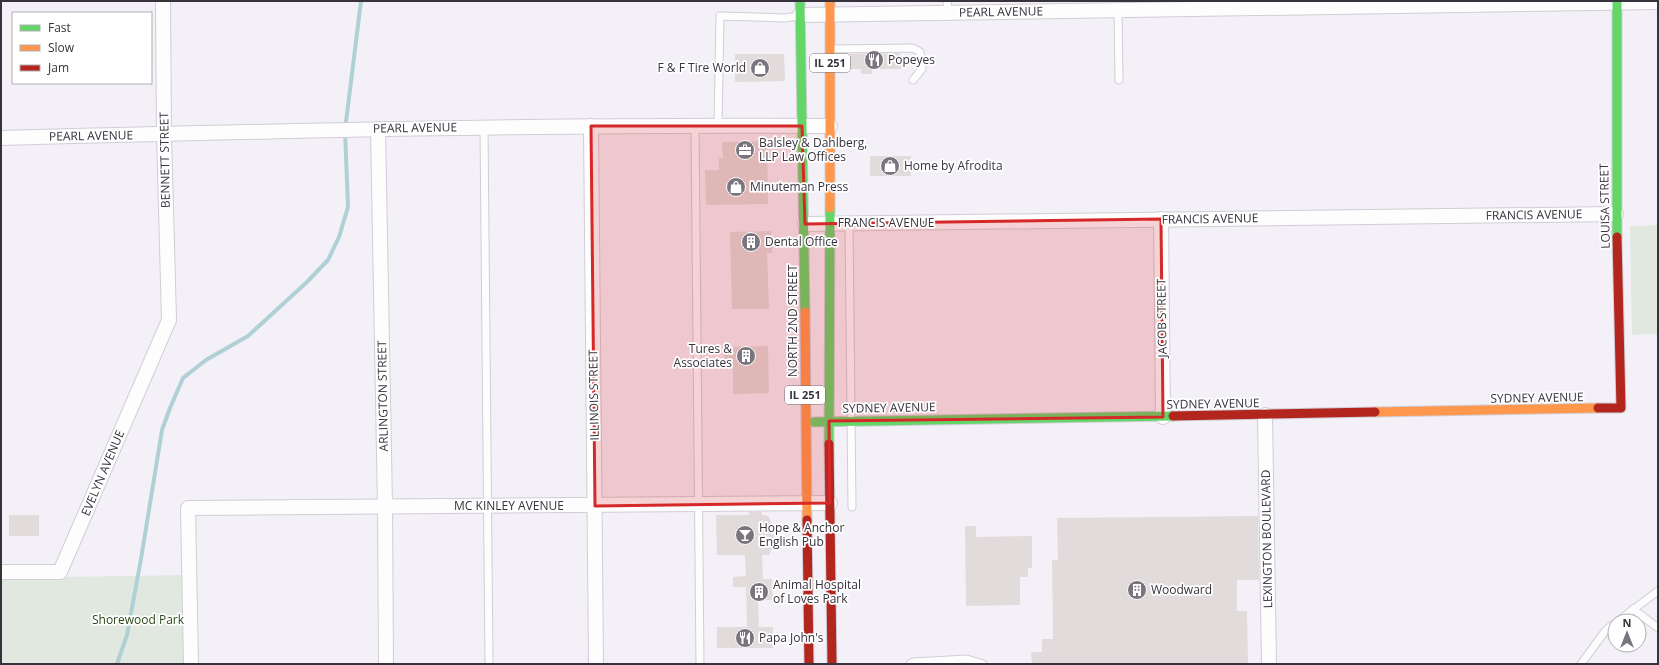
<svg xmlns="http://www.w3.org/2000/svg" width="1659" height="665" font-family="'Open Sans',sans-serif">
<rect width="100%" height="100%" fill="#f4f0f8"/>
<g fill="#e1e8e0">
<path d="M1658,225v109l-26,1 -2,-109z"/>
<path d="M182,575l2,89h-183v-86z"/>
</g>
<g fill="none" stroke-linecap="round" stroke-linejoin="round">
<path stroke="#afd0d4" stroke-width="4" d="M117,664l10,-29 14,-76 21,-129 8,-22 13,-30 23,-18 42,-24 59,-54 21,-22 11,-23 9,-30 -3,-77 16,-129"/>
</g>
<g fill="#e2dbdb">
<path d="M900,53l1,16h-29v5h-11v-5h-13v-15z"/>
<path d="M735,54h49l1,27 -50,1z"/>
<path d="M767,141l1,63 -62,1 -1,-35h14v-12h4l-1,-16z"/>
<rect x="870" y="156" width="41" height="20"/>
<path d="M771,231l1,22h-5l2,56h-37l-2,-77z"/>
<path d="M768,346l1,47 -36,1v-28h-9v-19z"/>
<path d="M749,512h13v3l6,1 3,5v12l3,2v5h2v10h-6v5h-8l1,24h9l1,21h-15l1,27h14v21h-56v-21h30l-1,-40h-13v-10l13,-1 -1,-21h-28l-1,-40h33z"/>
<rect x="9" y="515" width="30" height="21"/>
<path d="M1258,516l1,64h-22v31h10l1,53h-216l-1,-12h11v-13h11l-1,-79h6l-1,-42z"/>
<path d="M965,526h11v11l56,-1v32h-4v9h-8v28l-54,1z"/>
</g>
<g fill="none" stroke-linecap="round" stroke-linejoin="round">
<defs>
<g id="lane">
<path d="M947,1l1,12"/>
<path d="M1118,11l1,69"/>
<path d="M833,49l80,-1 7,4 2,17 -9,11"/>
<path d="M695,125l5,539"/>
<path d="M718,125l2,-109 65,2 13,-2"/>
<path d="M484,128l5,536"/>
<path d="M849,224l3,283"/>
<path d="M1633,609l25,19"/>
<path d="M1618,621l40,-30"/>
<path d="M910,664l3,-2 54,-3 16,5"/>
<path d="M1581,664l25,-34 9,-7"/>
</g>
<g id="street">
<path d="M800,15l858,-13"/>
<path d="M591,126l5,538"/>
<path d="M378,129l7,377 1,158"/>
<path d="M1,138c276,-7 552,-14 829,-12"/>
<path d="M1161,219l2,198"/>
<path d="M805,224l811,-10"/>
<path d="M1265,415l4,249"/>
<path d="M1,572h59l109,-252 -5,-186 -1,-133"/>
<path d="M191,664l-3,-156 642,-5"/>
</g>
<g id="fast">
<path d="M800,1l5,311"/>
<path d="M1617,237v-234"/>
<path d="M814,422l359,-6"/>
<path d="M829,444l1,-236"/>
</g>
<g id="slow">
<path d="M830,208v-207"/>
<path d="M805,312l2,208"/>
<path d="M1375,412l223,-4"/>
</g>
<g id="jam">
<path d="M1598,408h23l-4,-171"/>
<path d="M1173,416l202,-4"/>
<path d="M829,444l3,220"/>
<path d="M807,520l2,144"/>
</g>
</defs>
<use href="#lane" stroke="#d1cdd5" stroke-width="9"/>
<use href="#street" stroke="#d1cdd5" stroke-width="16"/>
<use href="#fast" stroke="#d1cdd5" stroke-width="11"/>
<use href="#slow" stroke="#d1cdd5" stroke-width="11"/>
<use href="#jam" stroke="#d1cdd5" stroke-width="11"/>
<use href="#lane" stroke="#fdfdfe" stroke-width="7"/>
<use href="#street" stroke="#fdfdfe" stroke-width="14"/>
<use href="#fast" stroke="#63d668" stroke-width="9"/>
<use href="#slow" stroke="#ff974d" stroke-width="9"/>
<use href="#jam" stroke="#b3261e" stroke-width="9"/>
</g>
<path fill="#d62828" fill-opacity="0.2" stroke="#d62828" stroke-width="3" stroke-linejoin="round" d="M591,126h211l3,98 356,-5 2,198 -334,4 1,82 -235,3z"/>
<defs>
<symbol id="restaurant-disc" viewBox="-11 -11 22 22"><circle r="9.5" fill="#79747e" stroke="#fff"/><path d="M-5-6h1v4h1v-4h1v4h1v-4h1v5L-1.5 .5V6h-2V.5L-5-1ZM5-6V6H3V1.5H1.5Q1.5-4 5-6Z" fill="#fff"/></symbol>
<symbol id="shop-disc" viewBox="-11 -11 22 22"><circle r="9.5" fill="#79747e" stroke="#fff"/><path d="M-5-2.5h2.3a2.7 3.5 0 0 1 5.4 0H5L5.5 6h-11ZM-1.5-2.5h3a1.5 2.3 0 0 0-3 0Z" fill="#fff"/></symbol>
<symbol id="office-disc" viewBox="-11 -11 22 22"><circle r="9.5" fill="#79747e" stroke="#fff"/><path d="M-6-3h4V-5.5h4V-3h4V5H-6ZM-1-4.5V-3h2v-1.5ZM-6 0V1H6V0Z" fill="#fff"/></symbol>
<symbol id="building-disc" viewBox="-11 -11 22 22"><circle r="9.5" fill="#79747e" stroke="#fff"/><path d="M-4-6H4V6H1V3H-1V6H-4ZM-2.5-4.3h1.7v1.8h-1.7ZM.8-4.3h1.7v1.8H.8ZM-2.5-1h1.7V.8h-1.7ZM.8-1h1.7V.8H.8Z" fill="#fff"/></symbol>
<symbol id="bar-disc" viewBox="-11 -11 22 22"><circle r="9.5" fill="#79747e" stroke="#fff"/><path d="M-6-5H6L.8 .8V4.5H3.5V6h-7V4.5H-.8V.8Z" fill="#fff"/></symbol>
</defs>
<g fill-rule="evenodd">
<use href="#restaurant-disc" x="863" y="49" width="22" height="22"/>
<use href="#shop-disc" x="749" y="57" width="22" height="22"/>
<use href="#office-disc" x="734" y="139" width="22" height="22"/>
<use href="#shop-disc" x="879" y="155" width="22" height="22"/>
<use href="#shop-disc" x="725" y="176" width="22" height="22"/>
<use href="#building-disc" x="740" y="231" width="22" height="22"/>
<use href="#building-disc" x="735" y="345" width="22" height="22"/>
<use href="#bar-disc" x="734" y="524" width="22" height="22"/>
<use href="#building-disc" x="1126" y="579" width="22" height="22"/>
<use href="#building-disc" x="748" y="581" width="22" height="22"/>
<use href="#restaurant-disc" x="734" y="627" width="22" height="22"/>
</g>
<g text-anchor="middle" stroke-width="3.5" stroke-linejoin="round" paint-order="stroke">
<g fill="#fff" stroke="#737076" stroke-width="1">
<rect x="810" y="54" width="40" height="18" rx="3"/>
<rect x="785" y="386" width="40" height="18" rx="3"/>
</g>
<g font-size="11" font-weight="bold" fill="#37323c">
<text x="830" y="67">IL 251</text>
<text x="805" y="399">IL 251</text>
</g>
<g font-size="12" fill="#37323c" stroke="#fff">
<text transform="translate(1001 12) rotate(-1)" y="4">PEARL AVENUE</text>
<text transform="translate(415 128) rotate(-1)" y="4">PEARL AVENUE</text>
<text transform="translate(91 136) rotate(-1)" y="4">PEARL AVENUE</text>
<text transform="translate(165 160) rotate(-91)" y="4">BENNETT STREET</text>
<text transform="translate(1605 206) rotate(-91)" y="4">LOUISA STREET</text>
<text transform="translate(1534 215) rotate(-1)" y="4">FRANCIS AVENUE</text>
<text transform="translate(1210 219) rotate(-1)" y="4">FRANCIS AVENUE</text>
<text x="886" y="227">FRANCIS AVENUE</text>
<text transform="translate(1162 318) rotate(-91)" y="4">JACOB STREET</text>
<text transform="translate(793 321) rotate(-90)" y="4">NORTH 2ND STREET</text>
<text transform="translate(594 395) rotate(-91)" y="4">ILLINOIS STREET</text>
<text transform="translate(383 396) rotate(-91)" y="4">ARLINGTON STREET</text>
<text transform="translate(1537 398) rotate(-1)" y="4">SYDNEY AVENUE</text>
<text transform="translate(1213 404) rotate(-1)" y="4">SYDNEY AVENUE</text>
<text transform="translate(889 408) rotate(-1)" y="4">SYDNEY AVENUE</text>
<text transform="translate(103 473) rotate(-67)" y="4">EVELYN AVENUE</text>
<text x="509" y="510">MC KINLEY AVENUE</text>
<text transform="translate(1267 539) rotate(-91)" y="4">LEXINGTON BOULEVARD</text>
</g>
<g font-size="12" fill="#37323c" stroke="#fff" text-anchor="start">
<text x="888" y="64">Popeyes</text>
<text x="746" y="72" text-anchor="end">F &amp; F Tire World</text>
<text x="759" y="147">Balsley &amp; Dahlberg,<tspan x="759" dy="14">LLP Law Offices</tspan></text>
<text x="904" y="170">Home by Afrodita</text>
<text x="750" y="191">Minuteman Press</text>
<text x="765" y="246">Dental Office</text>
<text x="732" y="353" text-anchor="end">Tures &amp;<tspan x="732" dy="14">Associates</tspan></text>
<text x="759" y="532">Hope &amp; Anchor<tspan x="759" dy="14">English Pub</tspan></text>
<text x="773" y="589">Animal Hospital<tspan x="773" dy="14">of Loves Park</tspan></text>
<text x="1151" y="594">Woodward</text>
<text x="759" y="642">Papa John's</text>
</g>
<g font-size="12" fill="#294818" stroke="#fff">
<text x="138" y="624">Shorewood Park</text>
</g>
</g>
<rect width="1659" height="665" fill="none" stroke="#37323c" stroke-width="4"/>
<rect x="12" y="12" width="140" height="72" fill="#ffffff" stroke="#afadb1"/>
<rect x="20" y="25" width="20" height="6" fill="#63d668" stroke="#afadb1"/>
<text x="48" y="32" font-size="12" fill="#37323c">Fast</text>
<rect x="20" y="45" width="20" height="6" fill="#ff974d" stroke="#afadb1"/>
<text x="48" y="52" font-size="12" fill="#37323c">Slow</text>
<rect x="20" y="65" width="20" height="6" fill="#b3261e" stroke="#afadb1"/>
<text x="48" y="72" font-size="12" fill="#37323c">Jam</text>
<g transform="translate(1627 633)"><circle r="19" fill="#ffffff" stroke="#afadb1"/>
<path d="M0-3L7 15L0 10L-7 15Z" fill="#79747e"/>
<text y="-6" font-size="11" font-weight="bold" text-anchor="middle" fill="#37323c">N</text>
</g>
</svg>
